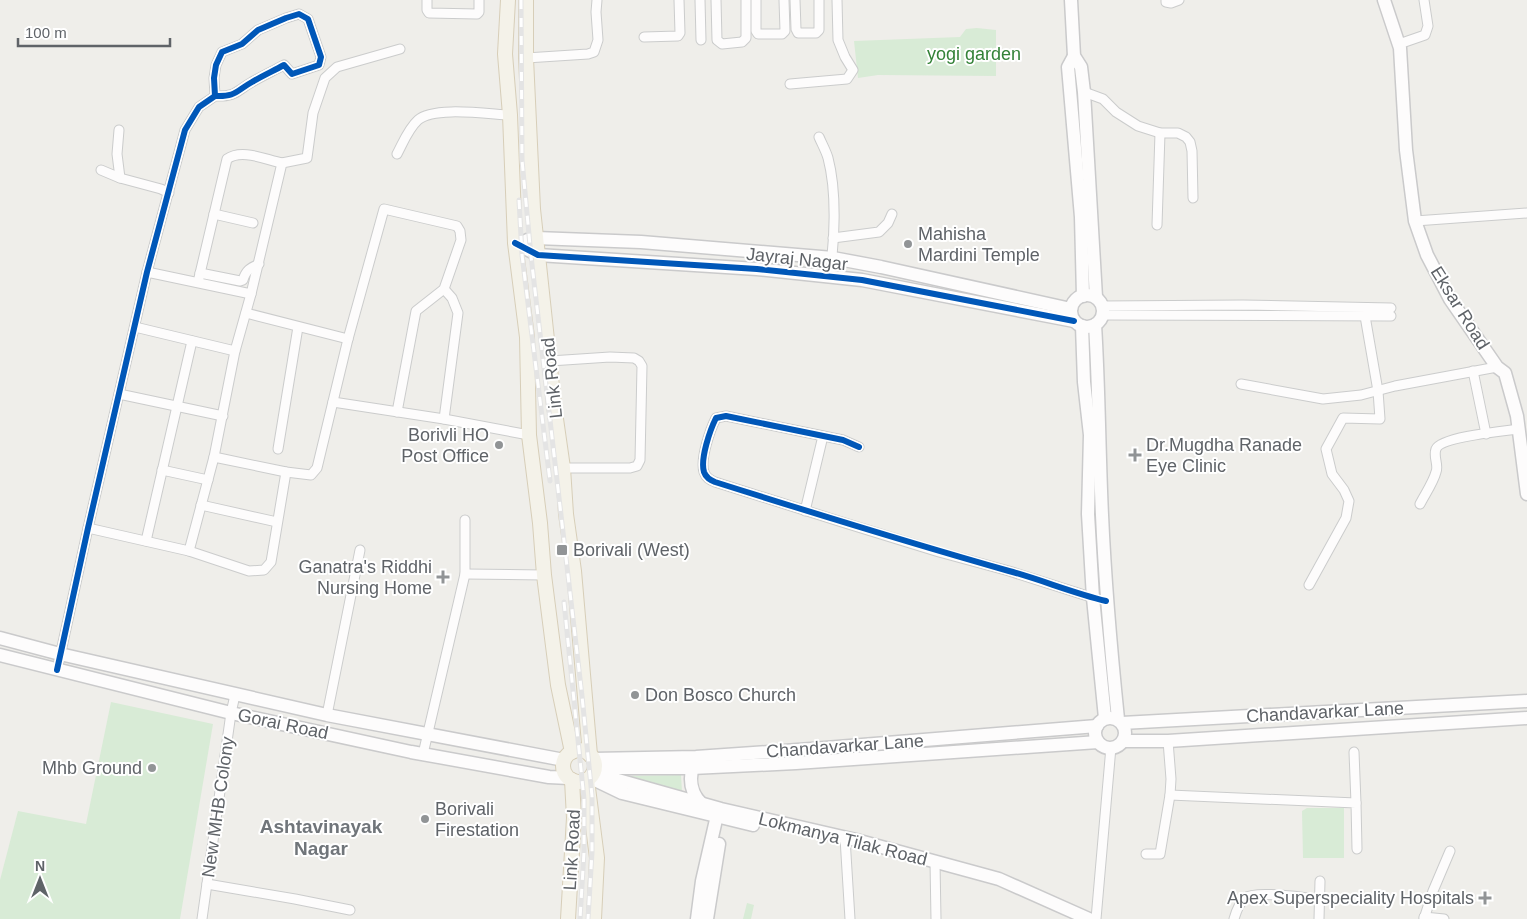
<svg xmlns="http://www.w3.org/2000/svg" width="1527" height="919" font-family="Arial,sans-serif">
<rect width="100%" height="100%" fill="#efeeea"/>
<g fill="#d8ebd6">
<path d="M977,28l19,2v46l-118,-1 -20,3 -4,-37 106,-4 6,-8z"/>
<path d="M111,702l102,22 -33,195h-180v-39l18,-69 68,13z"/>
<path d="M681,775l1,16 -61,-15z"/>
<path d="M1307,808h37v50h-41l-1,-47z"/>
<path d="M747,903l7,2 -3,14h-8z"/>
</g>
<g fill="none" stroke-linecap="round" stroke-linejoin="round">
<defs>
<g id="street">
<path d="M427,0v10l2,3 48,1 2,-2v-12"/>
<path d="M700,0l1,40"/>
<path d="M716,0l1,40 5,4 20,-2 4,-4v-38"/>
<path d="M756,0v31l2,3h24l3,-3 -1,-31"/>
<path d="M795,0l1,29 2,4h18l3,-3v-30"/>
<path d="M1166,0v2l5,1 8,-3"/>
<path d="M644,37l34,-1 2,-3 -1,-33"/>
<path d="M1399,44l26,-9 3,-9 -4,-26"/>
<path d="M526,58l62,-4 6,-2 4,-12 -2,-28 1,-12"/>
<path d="M790,84l57,-5 6,-9 -8,-13 -7,-17 -1,-40"/>
<path d="M1084,92l19,7 13,13 22,14 22,7h18l8,4 4,5 2,9 1,47"/>
<path d="M119,130l-2,24 3,24"/>
<path d="M819,137c3,7 7,14 9,21 9,34 7,85 1,119"/>
<path d="M397,154c6,-11 11,-25 21,-34 15,-14 70,-6 92,-5"/>
<path d="M101,170l19,8 41,11 8,4"/>
<path d="M214,214l39,9"/>
<path d="M1415,221l112,-8"/>
<path d="M1157,225l3,-92"/>
<path d="M833,238l46,-6 9,-9 4,-9"/>
<path d="M147,272l104,22"/>
<path d="M200,273l40,8 3,-1c3,-10 7,-12 16,-16"/>
<path d="M198,282l29,-123c15,-11 39,1 55,4"/>
<path d="M444,289l8,9 6,15 -14,106"/>
<path d="M1102,306l141,-1 148,3"/>
<path d="M1103,315l288,1"/>
<path d="M135,327l100,24"/>
<path d="M348,339l36,-130 73,17 3,5 1,9 -17,49 -28,22 -19,101"/>
<path d="M550,361l60,-4 24,1 5,3 3,5 -2,94 -3,6 -7,2h-67"/>
<path d="M1473,371l13,63"/>
<path d="M1241,384l82,15 38,-4 34,-9 102,-19"/>
<path d="M119,394l104,22"/>
<path d="M333,402l111,17 85,16"/>
<path d="M859,447l-16,-7 -117,-24 -10,2c-6,12 -16,41 -12,54 2,6 6,8 11,10l130,41 94,29 70,19 88,28"/>
<path d="M278,449l20,-122"/>
<path d="M214,457l72,15 25,3 6,-7 31,-129 -102,-26"/>
<path d="M162,470l46,10"/>
<path d="M1420,504c5,-10 13,-21 16,-32 3,-7 -3,-15 0,-23 5,-12 68,-18 83,-20"/>
<path d="M201,505l76,17"/>
<path d="M805,511l18,-75"/>
<path d="M88,528l101,23 25,-94 21,-106 16,-57 31,-131 25,-5 6,-45 12,-35 12,-11 63,-18"/>
<path d="M146,541l46,-200"/>
<path d="M189,551l60,20 15,-1 7,-8 15,-90"/>
<path d="M465,574l79,1"/>
<path d="M1309,585l37,-67 3,-17 -5,-11 -12,-16 -6,-25 17,-31 37,1 -2,-28 -13,-75"/>
<path d="M57,670l31,-142 59,-256 38,-142 14,-23 16,-11 -1,-18 2,-13 6,-13 20,-8 16,-14 28,-12 13,-4 9,5 13,38 -2,8 -27,9 -8,-9c-11,6 -22,11 -32,17 -16,9 -16,15 -37,14"/>
<path d="M327,715l33,-165"/>
<path d="M1354,752l2,51"/>
<path d="M423,754l42,-180v-54"/>
<path d="M1170,795l186,8 1,46"/>
<path d="M845,838l5,81"/>
<path d="M1146,854h14l10,-59 1,-16 -3,-38"/>
<path d="M935,862l1,57"/>
<path d="M207,884l88,15 55,11"/>
<path d="M1424,917l20,2"/>
<path d="M202,919l29,-206 4,-18"/>
<path d="M1096,919l15,-172"/>
<path d="M1234,919c2,-7 5,-16 11,-21 11,-8 59,0 74,1"/>
<path d="M1319,919l1,-38"/>
<path d="M1424,919l9,-28 17,-40"/>
</g>
<g id="secondary">
<path d="M1071,0l3,56 7,11 3,25 12,205"/>
<path d="M1384,0l16,48 6,102 9,71 12,34 23,44 47,68 8,6 12,43 10,78"/>
<path d="M1074,56l-6,11 13,150 2,79"/>
<path d="M527,240l9,-2 105,4 192,16 48,9 190,42"/>
<path d="M515,243l23,12 219,14 105,11 212,41"/>
<circle cx="1087" cy="311" r="16"/>
<path d="M1095,325c4,63 4,127 7,190 3,68 9,136 16,204"/>
<path d="M1082,326l2,56 6,53 -2,79 5,84 12,120"/>
<path d="M0,638l60,16 267,61 237,45"/>
<path d="M0,655l231,58 180,39 138,25 20,1"/>
<circle cx="1110" cy="733" r="15"/>
<path d="M1122,723l405,-22"/>
<path d="M1123,741h45l359,-23"/>
<path d="M593,759l103,-2 129,-9 272,-22"/>
<path d="M694,762c-5,15 -5,29 7,41"/>
<path d="M595,768h97l104,-5 302,-21"/>
<path d="M593,773l128,36 135,31 143,39 90,40"/>
<path d="M595,780l27,13 131,32"/>
<path d="M697,919l5,-38 16,-70"/>
<path d="M707,919l12,-75"/>
</g>
<g id="primary">
<path d="M508,0l-3,54 5,61 5,128 12,94 2,98 11,88 4,52 14,110 14,67"/>
<path d="M526,0v58l7,151 21,196 9,63 3,46 8,57 16,184"/>
<circle cx="579" cy="766" r="16"/>
<path d="M587,780l10,78 -3,61"/>
<path d="M568,919l6,-101 -2,-38"/>
</g>
</defs>
<use href="#street" stroke="#cbcccc" stroke-width="11"/>
<use href="#secondary" stroke="#cacacb" stroke-width="15"/>
<use href="#primary" stroke="#d7ceb8" stroke-width="16"/>
<use href="#street" stroke="#fdfcfc" stroke-width="9"/>
<use href="#secondary" stroke="#fdfcfc" stroke-width="12"/>
<use href="#primary" stroke="#f4f2e9" stroke-width="14"/>
<defs>
<g id="rail">
<path d="M521,0l1,160 9,96 51,440 10,100v56l-4,67"/>
<path d="M519,200l3,55 28,226"/>
<path d="M564,602l20,197v53l-4,67"/>
</g>
</defs>
<use href="#rail" stroke="#e4e4e4" stroke-width="5"/>
<use href="#rail" stroke="#fff" stroke-width="3" stroke-dasharray="9" stroke-linecap="butt"/>
<defs>
<g id="cycleway">
<path d="M515,243l23,12 219,14 105,11 212,41"/>
<path d="M859,447l-16,-7 -117,-24 -10,2c-6,12 -16,41 -12,54 2,6 6,8 11,10 98,31 195,61 294,89 33,9 64,22 97,30"/>
<path d="M57,670l31,-142 59,-256 38,-142 14,-23 16,-11 -1,-18 2,-13 6,-13 20,-8 16,-14 28,-12 13,-4 9,5 13,38 -2,8 -27,9 -8,-9c-11,6 -22,11 -32,17 -16,9 -16,15 -37,14"/>
</g>
</defs>
<use href="#cycleway" stroke="#fff" stroke-width="9"/>
<use href="#cycleway" stroke="#0057b8" stroke-width="6"/>
</g>
<g fill="#919496" stroke="#fff" stroke-width="2">
<circle cx="908" cy="244" r="5"/>
<circle cx="499" cy="445" r="5"/>
<path d="M1132.5 447.5h5v5h5v5h-5v5h-5v-5h-5v-5h5z"/>
<rect x="556" y="544" width="12" height="12" rx="2.5"/>
<path d="M440.5 569.5h5v5h5v5h-5v5h-5v-5h-5v-5h5z"/>
<circle cx="635" cy="695" r="5"/>
<circle cx="152" cy="768" r="5"/>
<circle cx="425" cy="819" r="5"/>
<path d="M1482.5 890.5h5v5h5v5h-5v5h-5v-5h-5v-5h5z"/>
</g>
<g text-anchor="middle" stroke-width="4" stroke-linejoin="round" paint-order="stroke">
<g font-size="18" fill="#348238" stroke="#fff">
<text x="974" y="60">yogi garden</text>
</g>
<g font-size="18" fill="#5f6368" stroke="#fff" text-anchor="start">
<text x="918" y="240">Mahisha<tspan x="918" dy="21">Mardini Temple</tspan></text>
<text x="489" y="441" text-anchor="end">Borivli HO<tspan x="489" dy="21">Post Office</tspan></text>
<text x="1146" y="451">Dr.Mugdha Ranade<tspan x="1146" dy="21">Eye Clinic</tspan></text>
<text x="573" y="556">Borivali (West)</text>
<text x="432" y="573" text-anchor="end">Ganatra's Riddhi<tspan x="432" dy="21">Nursing Home</tspan></text>
<text x="645" y="701">Don Bosco Church</text>
<text x="142" y="774" text-anchor="end">Mhb Ground</text>
<text x="435" y="815">Borivali<tspan x="435" dy="21">Firestation</tspan></text>
<text x="1474" y="904" text-anchor="end">Apex Superspeciality Hospitals</text>
</g>
<g font-size="18" fill="#5f6368" stroke="#fff">
<text transform="translate(797 259) rotate(6)" y="6">Jayraj Nagar</text>
<text transform="translate(1460 308) rotate(58)" y="6">Eksar Road</text>
<text transform="translate(552 378) rotate(-96)" y="6">Link Road</text>
<text transform="translate(1325 712) rotate(-3)" y="6">Chandavarkar Lane</text>
<text transform="translate(283 724) rotate(12)" y="6">Gorai Road</text>
<text transform="translate(845 746) rotate(-4)" y="6">Chandavarkar Lane</text>
<text transform="translate(218 807) rotate(-82)" y="6">New MHB Colony</text>
<text transform="translate(843 839) rotate(14)" y="6">Lokmanya Tilak Road</text>
<text transform="translate(572 850) rotate(-87)" y="6">Link Road</text>
</g>
<g font-size="19" font-weight="bold" fill="#70757a" stroke="#fff">
<text x="321" y="833">Ashtavinayak<tspan x="321" dy="22">Nagar</tspan></text>
</g>
</g>
<g transform="translate(40 879)" stroke="#ffffff" stroke-width="4" paint-order="stroke">
<path d="M0-4L9 19L0 12L-9 19Z" fill="#5f6368"/>
<text y="-8" font-size="14" font-weight="bold" text-anchor="middle" fill="#5f6368">N</text>
</g>
<path d="M18 38v8h152v-8" fill="none" stroke="#5f6368" stroke-width="2.5"/>
<text x="25" y="38" font-size="15" fill="#5f6368" stroke="#ffffff" stroke-width="4" paint-order="stroke">100 m</text>
</svg>
